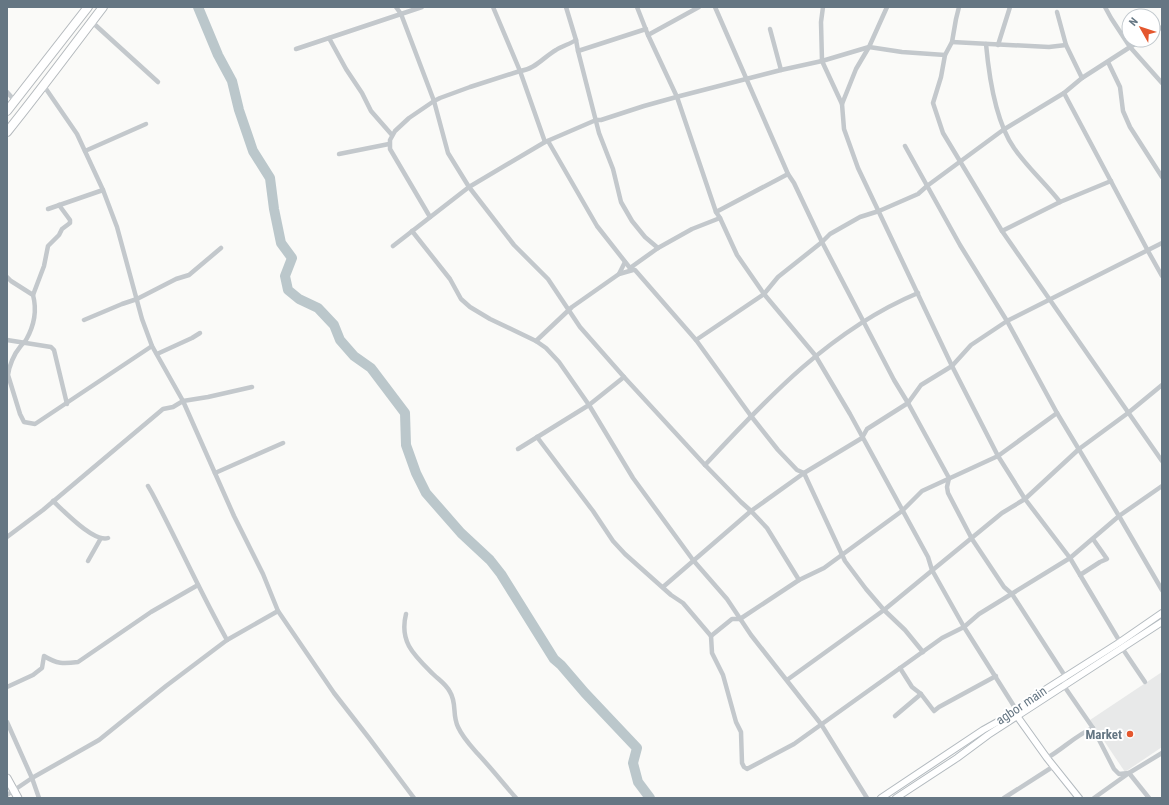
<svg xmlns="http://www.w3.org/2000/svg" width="1169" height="805" font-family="'Roboto Condensed',sans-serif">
<rect width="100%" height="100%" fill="#fafaf8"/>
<path fill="#e8e9e9" d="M1162,672v75l-37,25 -35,-52z"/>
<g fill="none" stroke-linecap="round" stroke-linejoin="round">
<path stroke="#bbc7cb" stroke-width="10" d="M198,7l20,48 14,26 7,29 14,41 17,27 4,31 7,34 11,15 -7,18 3,14 11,9 19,9 16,17 6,15 14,16 17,12 34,45 1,32 10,28 10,20 35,40 29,27 11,14 53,85 7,6 24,28 52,55 -4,15 5,19 12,16"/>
<defs>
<g id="secondary">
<path d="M1017,714v2l30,42 32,40"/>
<path d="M881,798l102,-68 34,-19 15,-13 88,-56 42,-29"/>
<path d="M896,798l61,-40 31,-23 174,-113"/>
</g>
<path id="primary" d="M7,778l11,20"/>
<g id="highway">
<path d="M7,111l81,-104"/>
<path d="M7,132c33,-41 64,-83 96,-125"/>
</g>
</defs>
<use href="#secondary" stroke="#b3babf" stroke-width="8"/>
<use href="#primary" stroke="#b5babe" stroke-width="9"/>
<use href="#highway" stroke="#b4b9bd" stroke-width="10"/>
<g stroke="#c3c8cc" stroke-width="4.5">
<path d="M396,7l5,7 33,87 14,52 21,34 45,58 34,34 32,48 44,50 81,88 36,37 10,9 16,17 32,52"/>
<path d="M493,7l27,64 25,71"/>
<path d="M566,7l10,33 2,11 21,82 14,36 8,33 11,19 13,16 13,11"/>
<path d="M637,7l11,28 29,62 39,115 4,6 17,37 27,39 51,61 35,59 78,143 4,13 32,57 53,84"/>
<path d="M715,7l73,167 6,9 28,59 72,138 14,23 41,75 -2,9 1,6 24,46 32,48 8,7 53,82 -1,10 29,42 21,41 5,5 10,-1 20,25"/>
<path d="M823,7l-2,15 1,39 20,43 2,25 14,39 94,198 46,90 27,43 45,59 50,84"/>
<path d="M959,7l-3,12 -4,23 -7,13 -4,22 -8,26 10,30 59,98 160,230"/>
<path d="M1105,7l6,11 19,29 32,36"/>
<path d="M1057,12l9,33"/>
<path d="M92,22l66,60"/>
<path d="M770,29l11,41"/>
<path d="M1153,33l9,-6"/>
<path d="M648,35l51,-28"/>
<path d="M329,38l17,31 16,24 9,18 21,24"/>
<path d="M952,42l97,5 17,-2 16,33"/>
<path d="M986,44c3,33 9,77 28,104 13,19 32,36 46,54"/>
<path d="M998,45l12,-38"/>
<path d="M296,49l126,-42"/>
<path d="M578,51l68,-22"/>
<path d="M1108,62l12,25 3,24 7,16 32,50"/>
<path d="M44,86l33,48 26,56 14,37 25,92 10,27 31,55 51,115 29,58 15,37 56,82 35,45 45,60"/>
<path d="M7,92l8,9"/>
<path d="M1064,93l84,158 14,25"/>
<path d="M842,104l14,-35 13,-22 18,-40"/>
<path d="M548,141l49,85 33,42 5,2 61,70 55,76 27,34 19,20 7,3 41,88 21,28 18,21 21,20 18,22"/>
<path d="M905,146l55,99 47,76 50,92 62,103 43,74"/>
<path d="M85,151l61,-27"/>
<path d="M339,154l50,-10"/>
<path d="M48,209l55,-19"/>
<path d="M716,212l72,-38"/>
<path d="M430,217l-40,-68v-9l5,-9 14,-13 25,-17 6,-3 30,-11 50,-16c14,-1 25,-15 36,-21 6,-4 14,-6 20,-10"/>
<path d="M412,231l38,48 11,20 9,8 20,12 46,22 10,7 13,14 30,43 44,73 60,82 34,39 24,36 70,89 46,74"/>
<path d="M1002,231l58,-29 51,-21"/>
<path d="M393,246l76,-59 76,-45 51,-22h5l43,-14 36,-10 101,-26 41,-9 47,-14 33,5 43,3"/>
<path d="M630,268l28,-20 34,-19 28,-11"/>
<path d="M619,274l6,-12"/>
<path d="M7,277l4,4 22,14c4,15 1,31 -7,45 -2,3 -4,4 -6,7 -6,7 -11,19 -12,28l12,39 4,8 11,2 117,-78"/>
<path d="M33,295l11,-29 4,-20 11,-11 3,-6 8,-6v-3l-11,-15"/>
<path d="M84,320l38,-16 15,-5 39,-20 13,-4 32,-27"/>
<path d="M7,340l44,7 3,3 13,54"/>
<path d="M696,340l68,-46 14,-17 44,-35 8,-8 30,-17 19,-6 39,-17 9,-8 76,-56 61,-37 18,-15 59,-38"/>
<path d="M536,341l36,-34 47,-33 14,-4"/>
<path d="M157,354l35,-16 8,-5"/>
<path d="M537,437l56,74 20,30 12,13 46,41 12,8 28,33 1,17 11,22 13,47 5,10 1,31 2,4 3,2 47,-25 148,-106 22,-11 15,-13 91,-56 49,-42 43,-30"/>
<path d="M518,449l71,-44 35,-28"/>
<path d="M705,465c62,-67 127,-136 213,-172"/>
<path d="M215,473l68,-30"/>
<path d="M148,486l4,7c26,49 48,99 75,147"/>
<path d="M53,501c10,9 41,42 55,37"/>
<path d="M7,537l36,-27 120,-101 10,-2 10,-6 25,-4 44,-10"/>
<path d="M88,561l13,-23"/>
<path d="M1080,575l20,-13 7,-3 -14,-20"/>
<path d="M663,587l88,-76 53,-38 58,-35 5,-9 41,-26 13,-18 31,-19 19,-21 36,-24 155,-78"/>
<path d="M406,614c-7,28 8,41 27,60 6,6 13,10 17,18 7,11 2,23 8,35 5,11 12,18 20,27 13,14 25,29 38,44"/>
<path d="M711,636l21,-17h8l59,-39 25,-12 78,-57 20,-20 76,-35 59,-43"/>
<path d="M1122,648l23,34"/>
<path d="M900,668l12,19 9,7 13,17 5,-4 57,-31"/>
<path d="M787,680l97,-70 118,-97 23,-14 54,-50 49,-36 34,-28"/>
<path d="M7,687l26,-12 9,-7 2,-12c13,8 19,8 34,6l73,-50 47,-27"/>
<path d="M895,716l26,-22"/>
<path d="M7,722l25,56 7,20"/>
<path d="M1047,758c16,-9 29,-23 46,-30"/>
<path d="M7,795l25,-17 67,-38 67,-54 61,-46 51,-29"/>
<path d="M1004,798l50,-32"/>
<path d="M1094,798l35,-25 33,-20"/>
</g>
<use href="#secondary" stroke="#fff" stroke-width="6"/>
<use href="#primary" stroke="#fff" stroke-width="7"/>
<use href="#highway" stroke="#fff" stroke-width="8"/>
</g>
<circle fill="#e4572e" stroke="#fff" stroke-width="1.5" cx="1130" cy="734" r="4"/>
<g text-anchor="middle" stroke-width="4" stroke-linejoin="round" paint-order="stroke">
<g font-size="13" fill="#657683" stroke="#fff">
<text transform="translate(1021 705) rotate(-34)" y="5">agbor main</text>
</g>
<g font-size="13" font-weight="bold" fill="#657683" stroke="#fff" text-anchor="end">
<text x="1122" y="739">Market</text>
</g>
</g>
<rect width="1169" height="805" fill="none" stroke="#657683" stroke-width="16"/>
<g transform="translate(1141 28) rotate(309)"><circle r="19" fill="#ffffff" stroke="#c1c8cd"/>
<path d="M0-3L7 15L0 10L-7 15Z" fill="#e4572e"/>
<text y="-6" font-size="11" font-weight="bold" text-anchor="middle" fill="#657683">N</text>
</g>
</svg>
